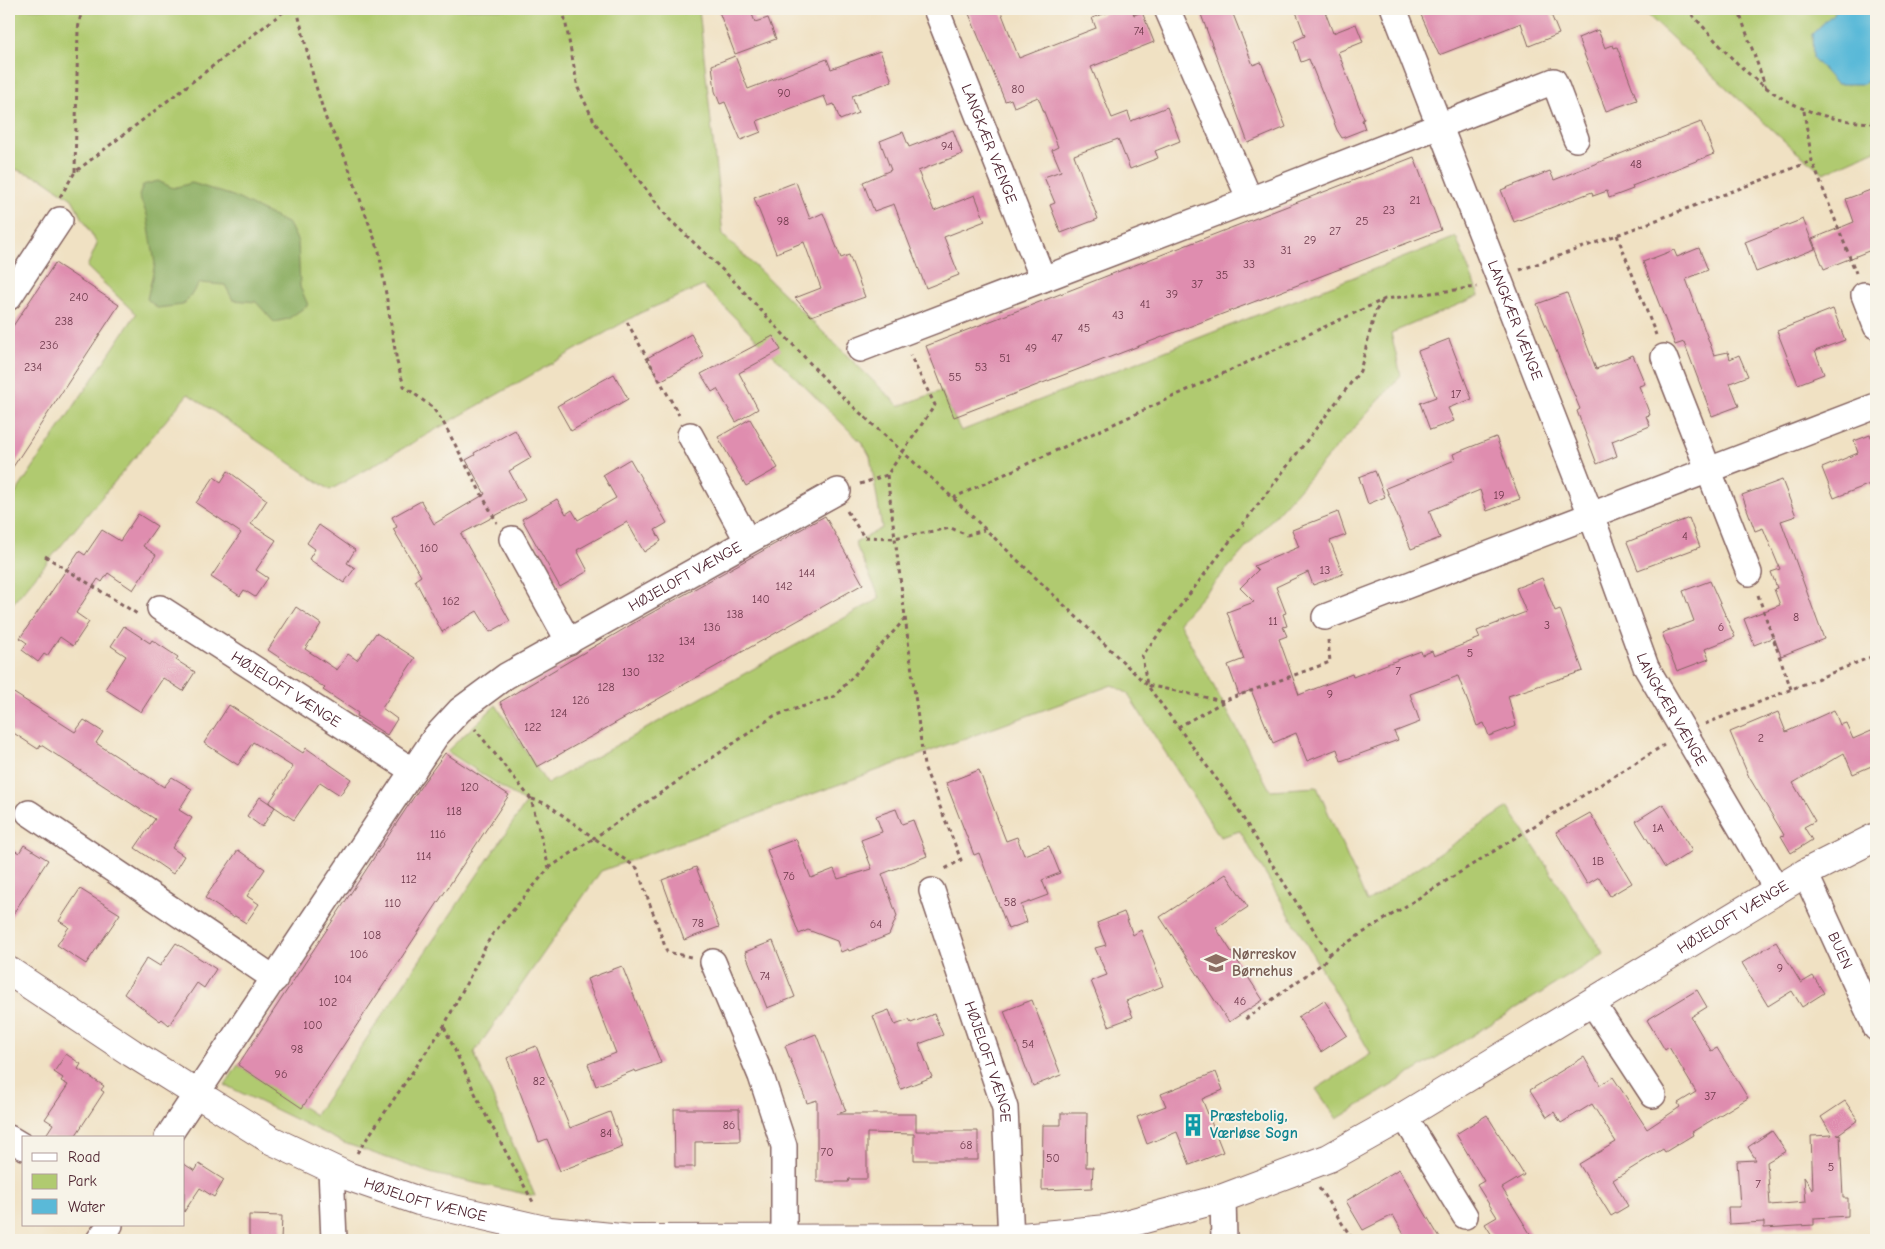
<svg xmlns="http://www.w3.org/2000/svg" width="1885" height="1249" font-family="'Comic Neue',sans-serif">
<rect width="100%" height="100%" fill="#f7f3e8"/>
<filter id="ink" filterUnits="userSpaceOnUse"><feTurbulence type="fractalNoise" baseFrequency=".02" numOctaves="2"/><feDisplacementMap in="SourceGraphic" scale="10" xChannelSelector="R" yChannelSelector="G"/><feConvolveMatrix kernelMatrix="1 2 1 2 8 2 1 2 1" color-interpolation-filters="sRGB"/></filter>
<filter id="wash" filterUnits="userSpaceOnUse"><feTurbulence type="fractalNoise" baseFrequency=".0096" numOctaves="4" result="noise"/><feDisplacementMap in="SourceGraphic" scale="20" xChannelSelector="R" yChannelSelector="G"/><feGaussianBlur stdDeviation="1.12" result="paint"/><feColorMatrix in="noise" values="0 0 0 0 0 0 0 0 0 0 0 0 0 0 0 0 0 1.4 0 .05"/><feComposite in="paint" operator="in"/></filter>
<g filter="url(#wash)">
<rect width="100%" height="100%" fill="#f0e1c3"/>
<g fill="#b0ca70" stroke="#7d744e">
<path d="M9,9h690l24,226 176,171 42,-15 20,40 495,-194 23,59 -88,37 10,43 -222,246 91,168 47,-3 50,115 141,-95 96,147 -267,165 -21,-30 55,-35 -131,-223 -20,6 -93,-144 -15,-8 -511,186 -127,182 61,143 -102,-22 -89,-31 -119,-58 13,-20 77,50 211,-312 -79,-52 49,-46 51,79 333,-186 -25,-55 27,-15 -12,-72 -7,-12 -160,-158 -63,27 -310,177 -142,-96 -179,214v-105l127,-189 -49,-47 10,-23 -25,-45 -29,-20 -34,-12z"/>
<path d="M1641,9h235v141l-52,23 -30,-23z"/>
</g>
<path fill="#8cae62" stroke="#6b6646" d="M158,181l15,7 19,-5 41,13 56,28 9,18 2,45 8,18 -20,14 -14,3 -18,-20 -23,-2 -8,-15 -25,-2 -17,22 -26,3 -10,-9 8,-35 -8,-49 -8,-19 4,-11z"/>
<path fill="#5ab9d8" stroke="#526c82" d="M1838,9h38v68l-13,7h-27l-23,-26 -1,-24z"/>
<g id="blocks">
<g fill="#df8daf">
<path d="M718,9h32l5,13 13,-4 8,21 -41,15z"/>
<path d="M967,9h33l19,49 77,-30 -4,-10 25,-9h15l2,6 8,-3 12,30 -63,25 21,51 16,-6 3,9 36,-14 13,34 -25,10 3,7 -28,11 -12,-30 -44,16 24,64 -37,14 -11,-28 5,-2 -11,-26 17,-6 -9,-21 6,-3 -20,-50 -24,10 -3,-8 -6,2z"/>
<path d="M1199,9h32l22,56 8,-3 25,65 -38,16z"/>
<path d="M1295,9h29l9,24 23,-9 7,18 -25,10 26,67 -2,1 3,9 -23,9 -5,-8 -28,-71 -8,3 -7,-21 11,-5z"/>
<path d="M1436,9h119l-5,3 9,22 -30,12 -8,-23 -82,32 -18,-40z"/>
<path d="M1598,30l7,18 8,-3 1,3 3,-1 20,53 -31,11 -28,-73z"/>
<path d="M880,51l12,30 -40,15 6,17 -18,7 -6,-16 -6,2 -4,-10 -67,25 4,11 -20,8 -16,-38 -5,2 -5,-13 -3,-26 23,-9 13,33 79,-30 4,10z"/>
<path d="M1701,122l13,32 -82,32 1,3 -24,9 -2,-7 -14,5 -1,-4 -78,30 -13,-32 49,-19 4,9z"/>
<path d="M953,130l9,24 -44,17 16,40 41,-16 10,26 -41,16 15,38 -33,13 -32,-84 -20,7 -11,-29 28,-12 -11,-29 23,-9 6,15z"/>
<path d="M1414,157l27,73 -487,187 -28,-71z"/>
<path d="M796,182l14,37 13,-6 18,45 8,-3 16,42 -54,19 -16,-18 26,-10 -17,-46 -28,11 -22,-55z"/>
<path d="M1876,188v60l-52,21 -12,-30 42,-17 -8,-23z"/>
<path d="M1803,219l12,30 -59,23 -11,-30z"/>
<path d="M1699,248l9,22 -22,9 28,76 14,-3 2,7 9,-4 9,21 -18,7 9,23 -27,10 -28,-74 -9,3 -32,-83 31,-12 3,7z"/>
<path d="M55,263l64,42 -110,168v-141z"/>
<path d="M1567,293l29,76 37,-14 12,29 -6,2 11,29 -4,1 4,10 -38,15 5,15 -20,8 -20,-53 3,-2 -43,-105z"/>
<path d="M1833,309l12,31 -30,11 9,23 -26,10 -21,-53z"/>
<path d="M691,334l13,23 -44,24 -13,-23z"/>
<path d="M773,336l8,14 -42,23 19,36 -22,13 -19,-33 -5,3 -11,-18z"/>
<path d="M1449,339l23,60 -24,9 6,13 -24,9 -10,-27 16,-6 -18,-46z"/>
<path d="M614,374l14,25 -57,32 -14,-25z"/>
<path d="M750,419l28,49 -32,18 -28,-49z"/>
<path d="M515,430l16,28 -22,13 16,29 -64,34 49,87 -20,11 -13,-21 -35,21 -27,-52 6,-4 -28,-47 4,-2 -5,-10 29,-16 13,23 51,-30 -19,-34 9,-5 -1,-2z"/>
<path d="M1870,435l6,11v49l-6,-11 -36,14 -12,-30 36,-15 -4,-12z"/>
<path d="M1496,437l24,62 -33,12 -7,-21 -51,21 11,27 -29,11 -25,-61 69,-28 -2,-6z"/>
<path d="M630,459l37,64 -12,7 6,11 -17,11 -17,-30 -50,28 11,21 -28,16 -38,-68 35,-20 9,15 6,-4 6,10 38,-22 -13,-23z"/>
<path d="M228,471l39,29 -16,24 25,16 -20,30 12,8 -13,19 -11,-7 -4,6 -29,-19 30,-44 -45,-30 18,-26 7,5z"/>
<path d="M1375,471l10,26 -17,7 -9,-27z"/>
<path d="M1782,480l14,36 -15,5 43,118 -43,17 -7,-19 -20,8 -10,-26 36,-14 -6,-16 3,-1 -6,-16 9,-3 -17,-41 -8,3 -13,-36z"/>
<path d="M1338,512l8,23 -16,6 13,33 -30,11 -5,-13 -32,15 10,26 -3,1 4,12 -4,1 4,9 -8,3 20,56 53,-21 1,3 68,-26 1,4 10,-4 2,5 46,-18 -3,-7 49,-19 -10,-24 26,-10 13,33 5,-2 23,62 -75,25 8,30 -27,10 -5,-13 -7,3 -19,-50 -48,18 10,28 -26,10 4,8 -57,21 -4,-12 -30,12 -11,-28 -23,10 -22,-53 -12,5 -11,-30 16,-6 -17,-47 27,-10 -14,-14 18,-18 -4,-4 45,-19 -7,-17z"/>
<path d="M138,514l19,12 -14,20 13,9 -23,35 -25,-17 -6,9 -4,-3 -22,34 13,9 -16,24 -13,-9 -13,19 -3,-2 -6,8 -16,-12 5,-7 -7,-5 59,-87 6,4 17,-25 18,11z"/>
<path d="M825,516l38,68 -326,183 -37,-65 146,-86z"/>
<path d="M1689,518l11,29 -62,23 -11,-28z"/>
<path d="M319,525l36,25 -8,13 8,5 -11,15 -35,-24 6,-10 -8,-6z"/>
<path d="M1710,581l25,56 -30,12 4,10 -32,12 -15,-38 32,-12 -11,-30z"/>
<path d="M296,607l25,17 -16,25 32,21 11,-16 9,6 19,-27 39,25 -33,50 15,11 -10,16 -30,-19 1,-3 -35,-23 2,-2 -57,-38z"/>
<path d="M124,626l26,17 2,-3 26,17 -2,3 19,12 -12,19 -20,-13 -22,34 -36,-23 21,-33 -15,-10z"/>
<path d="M9,690l66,42 9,-12 19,12 -7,11 68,44 8,-10 20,12 -13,21 13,8 -20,30 12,8 -11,18 -38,-26 20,-29 -114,-74 -3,4 -29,-19z"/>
<path d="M229,705l74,48 3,-5 45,31 -11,16 -20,-13 -26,38 -25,-17 24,-36 -40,-25 -15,23 -34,-22z"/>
<path d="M1834,710l6,15 6,-2 7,16 23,-10v35l-23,10 -9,-21 -51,30 22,38 -11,6 8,13 -21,13 -10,-17 3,-1 -35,-58 -19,-45 48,-20 8,20z"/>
<path d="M445,753l64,42 -207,313 -64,-43 185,-282z"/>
<path d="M979,770l27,71 11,-4 7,18 25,-9 11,27 -18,7 6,15 -27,10 6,17 -19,7 -29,-76 -5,2 -28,-72z"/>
<path d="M260,797l15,10 -13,20 -15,-11z"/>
<path d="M1663,804l29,47 -27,17 -29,-47z"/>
<path d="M896,809l6,15 11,-4 14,36 -45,18 15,42 -8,19 -40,16 -1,-2 -7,3 -4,-11 -29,-11 -9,4 -32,-84 29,-11 15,39 23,-9 4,10 34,-10 -11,-29 21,-8 -6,-16z"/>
<path d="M1590,813l42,70 -22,13 -11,-19 -12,7 -31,-52z"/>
<path d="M24,845l24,15 -39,60v-73l10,6z"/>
<path d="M238,850l27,19 -18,27 12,8 -13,19 -11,-7 -2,1 -28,-19z"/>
<path d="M696,867l23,60 -35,13 -22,-60z"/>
<path d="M1226,874l22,33 -32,21 47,72 -34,22 -69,-105z"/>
<path d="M80,889l40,25 -34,50 -29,-19 12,-18 -10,-6z"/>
<path d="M1124,912l9,23 8,-5 22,56 -37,15 7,16 -24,9 -18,-45 16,-6 -12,-27 11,-3 -9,-22z"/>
<path d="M773,941l22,56 -28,11 -22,-56z"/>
<path d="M1776,942l25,41 12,-7 11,17 -22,14 -10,-16 -24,15 -26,-43z"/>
<path d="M176,943l40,26 -12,19 -7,-5 -28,42 -7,-6 -2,2 -36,-27 23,-36 13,8z"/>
<path d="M622,966l39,97 -25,9 -1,-2 -39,16 -8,-22 28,-11 -29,-74z"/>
<path d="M1697,990l10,17 -16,10 20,34 6,-3 31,50 -56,34 1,3 -28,17 -2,-3 -50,31 15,26 -17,10 -32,-52 37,-22 -24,-38 -31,19 -7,-11 -7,5 -17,-27 54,-33 16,28 13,-8 34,52 33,-22 -2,-4 18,-11 -27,-45 -4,3 -18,-30z"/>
<path d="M1032,1000l29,75 -28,11 -29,-75z"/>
<path d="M1324,1000l23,35 -26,17 -23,-35z"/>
<path d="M889,1010l6,15 14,-5 2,3 23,-9 9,21 -24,9 13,33 -31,12 -28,-73z"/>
<path d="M816,1034l30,77 -9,3h79v17h62v29h-64v-26l-47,-1v46h-18l-1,3h-31v-82l-10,3 -22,-57z"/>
<path d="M536,1046l34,82 40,-16 13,35 -63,24 -13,-32 -8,3 -32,-84z"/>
<path d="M66,1054l15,10 -3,5 26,17 -3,4 3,2 -30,46h-30l9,-14 -8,-5 23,-34 -7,-4 2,-3 -9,-6z"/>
<path d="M1216,1072l7,18 -21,9 21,53 -33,13 -13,-33 -30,12 -10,-27 29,-11 -5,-12z"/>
<path d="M1845,1101l13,19 -21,15 3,-1 3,64h5v18l-34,2v7l-50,3v-6l-35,2 -1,-17h12l-3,-46 19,-1 -8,-13 24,-16 14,20 -19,11 3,43 36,-3 -2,-25 9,13 -2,-54 21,-1 -11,-18z"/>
<path d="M674,1109h65l1,32 -45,1v25h-20z"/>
<path d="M1061,1113h26l-1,54h7l-1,21 -50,2 1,-65h18z"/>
<path d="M1487,1115l37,60 -22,13 32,52h-39l-10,-16 12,-7 -20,-32 7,-4 -28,-47z"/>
<path d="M184,1164l11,7 4,-7 25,16 -10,17 -14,-9 -16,24z"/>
<path d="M1399,1169l42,71h-34l-14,-25 -30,15 -17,-29z"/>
<path d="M249,1215l33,1 -1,24h-32z"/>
</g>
</g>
</g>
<g filter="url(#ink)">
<use href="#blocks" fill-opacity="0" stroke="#846360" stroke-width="1"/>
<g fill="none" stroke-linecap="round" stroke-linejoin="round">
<defs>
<g id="minor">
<path id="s1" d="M936,9l107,270"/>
<path d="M1167,9l83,191"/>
<path id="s2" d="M1394,9l197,506 55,152 131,223"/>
<path d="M1864,295l12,31"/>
<path d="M9,297l51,-77"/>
<path d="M860,349l390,-149 304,-119 22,58"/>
<path d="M1664,357l85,216"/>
<path d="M690,435l57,105"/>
<path d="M512,539l57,103"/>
<path id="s3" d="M160,608l253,163"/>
<path d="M1325,617l551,-211"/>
<path d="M29,813l246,166"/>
<path id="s4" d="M1805,873l71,155"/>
<path id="s5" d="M932,891l73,217 6,132"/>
<path d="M713,962l48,114 23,70v94"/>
<path d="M1592,1002l61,93"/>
<path d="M1404,1116l61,100"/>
<path d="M9,1138l15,9"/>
<path id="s6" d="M167,1138l269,-402 24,-26 46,-34 332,-185"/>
<path d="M331,1169l3,71"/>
<path d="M1223,1198l1,42"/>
<path d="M99,1240l11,-15"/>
</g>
<g id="tertiary">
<path id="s7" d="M9,971l123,82 139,87 76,36 72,25 130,30 83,8 379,-1 96,-9 116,-31 106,-40 75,-42 401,-243 71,-36"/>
</g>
</defs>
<use href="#minor" stroke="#846360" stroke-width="28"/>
<use href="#tertiary" stroke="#846360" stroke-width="30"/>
<g stroke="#846360" stroke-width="3" stroke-dasharray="4 4" stroke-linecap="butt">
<path d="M297,9l17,71 12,39 18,36 35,96 18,111 7,24 29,22 10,14 54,101"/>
<path d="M563,9l15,79 17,35 74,96 62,59 103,111 119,109 194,187 82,111 100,158 -6,9 -79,57"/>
<path d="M1686,9c18,17 32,36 50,53 41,40 83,60 140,61"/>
<path d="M1738,9l28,79"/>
<path d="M1804,111l8,50 44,112"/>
<path d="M75,172l3,-143 4,-20"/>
<path d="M60,197l15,-25 212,-163"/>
<path d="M1617,235l39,100"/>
<path d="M1520,270l97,-35 195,-74"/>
<path d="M627,322l52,93"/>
<path d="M887,475l37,291 37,94 -18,10"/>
<path d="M860,484l27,-9 48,-70 -25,-50"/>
<path d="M953,498l432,-199 92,-12"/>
<path d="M847,511l17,26 30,1 57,-10 16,7 17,-5"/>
<path d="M45,556l94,59"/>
<path d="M1758,595l33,94"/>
<path d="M1328,640l2,22 -107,39 -76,-16 -5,-29 218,-285 15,-59 9,-13"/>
<path d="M1705,724l171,-69"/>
<path d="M1178,727l45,-25"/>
<path d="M532,799l15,5 47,34 180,-122 61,-20 70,-77"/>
<path d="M549,868l45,-30 43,30 30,84 24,5"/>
<path d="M1329,954l335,-209"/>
<path d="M444,1027l38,81 51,94"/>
<path d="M357,1153l87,-127 47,-90 58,-68 -18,-69 -56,-70"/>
<path d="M1319,1188l34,52"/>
</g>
<use href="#minor" stroke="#fff" stroke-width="25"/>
<use href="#tertiary" stroke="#fff" stroke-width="28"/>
</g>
</g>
<defs>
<symbol id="school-bare" viewBox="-9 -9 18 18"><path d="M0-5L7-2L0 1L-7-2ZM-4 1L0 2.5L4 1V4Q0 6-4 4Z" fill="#8d6e63" stroke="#f7f3e8" stroke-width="2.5" paint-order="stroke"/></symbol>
<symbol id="building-bare" viewBox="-9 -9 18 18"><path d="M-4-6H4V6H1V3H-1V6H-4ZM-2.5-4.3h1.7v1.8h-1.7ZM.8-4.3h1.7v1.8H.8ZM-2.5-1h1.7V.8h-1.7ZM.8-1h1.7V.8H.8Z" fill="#0f9aa8" stroke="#f7f3e8" stroke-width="2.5" paint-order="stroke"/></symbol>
</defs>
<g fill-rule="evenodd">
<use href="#school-bare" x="1200" y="947" width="32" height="32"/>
<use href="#building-bare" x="1177" y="1109" width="32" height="32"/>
</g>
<g text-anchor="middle" stroke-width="4" stroke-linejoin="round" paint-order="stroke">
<g font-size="12" fill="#6f3a4c">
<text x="1139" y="35">74</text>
<text x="1018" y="93">80</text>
<text x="784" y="97">90</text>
<text x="947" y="150">94</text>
<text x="1636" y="168">48</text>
<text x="1415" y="204">21</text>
<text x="1389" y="214">23</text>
<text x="783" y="225">98</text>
<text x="1362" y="225">25</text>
<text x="1335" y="235">27</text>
<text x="1310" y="244">29</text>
<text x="1286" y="254">31</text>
<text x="1249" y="268">33</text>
<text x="1222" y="279">35</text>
<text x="1197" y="288">37</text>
<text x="1172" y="298">39</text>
<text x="79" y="301">240</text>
<text x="1145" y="308">41</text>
<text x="1118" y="319">43</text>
<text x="64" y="325">238</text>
<text x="1084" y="332">45</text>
<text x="1057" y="342">47</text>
<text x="49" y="349">236</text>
<text x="1031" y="352">49</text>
<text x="1005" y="362">51</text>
<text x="33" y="371">234</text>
<text x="981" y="371">53</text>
<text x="955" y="381">55</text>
<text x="1456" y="398">17</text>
<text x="1499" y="499">19</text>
<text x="1685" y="540">4</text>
<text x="429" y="552">160</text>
<text x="1325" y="574">13</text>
<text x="807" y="577">144</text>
<text x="784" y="590">142</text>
<text x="761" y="603">140</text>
<text x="451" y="605">162</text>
<text x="735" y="618">138</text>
<text x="1796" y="621">8</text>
<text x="1273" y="625">11</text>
<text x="1547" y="629">3</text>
<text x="712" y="631">136</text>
<text x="1721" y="631">6</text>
<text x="687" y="645">134</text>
<text x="1470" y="657">5</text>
<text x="656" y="662">132</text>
<text x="1398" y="675">7</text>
<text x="631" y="676">130</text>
<text x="606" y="691">128</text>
<text x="1330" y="698">9</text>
<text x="581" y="704">126</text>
<text x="559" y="717">124</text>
<text x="533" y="731">122</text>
<text x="1761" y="742">2</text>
<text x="470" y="791">120</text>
<text x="454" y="815">118</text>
<text x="1658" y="832">1A</text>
<text x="438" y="838">116</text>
<text x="424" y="860">114</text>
<text x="1598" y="865">1B</text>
<text x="789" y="880">76</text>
<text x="409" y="883">112</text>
<text x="1010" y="906">58</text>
<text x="393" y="907">110</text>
<text x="698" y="927">78</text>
<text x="876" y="928">64</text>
<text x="372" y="939">108</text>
<text x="359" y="958">106</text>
<text x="1780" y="972">9</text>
<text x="765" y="980">74</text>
<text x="343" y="983">104</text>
<text x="1240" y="1005">46</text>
<text x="328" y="1006">102</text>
<text x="313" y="1029">100</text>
<text x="1028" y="1048">54</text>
<text x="297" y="1053">98</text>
<text x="281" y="1078">96</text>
<text x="539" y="1085">82</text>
<text x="1710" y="1100">37</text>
<text x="729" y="1129">86</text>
<text x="606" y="1137">84</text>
<text x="966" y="1149">68</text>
<text x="827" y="1156">70</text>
<text x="1053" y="1162">50</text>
<text x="1831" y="1171">5</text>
<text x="1758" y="1188">7</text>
</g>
<g font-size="15" fill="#4a1f2b" stroke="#f7f3e8">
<text dy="5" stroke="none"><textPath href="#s1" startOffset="145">LANGKÆR VÆNGE</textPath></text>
<text dy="5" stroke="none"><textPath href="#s2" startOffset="334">LANGKÆR VÆNGE</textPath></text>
<text dy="5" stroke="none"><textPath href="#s6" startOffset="781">HØJELOFT VÆNGE</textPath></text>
<text dy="5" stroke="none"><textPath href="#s3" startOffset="150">HØJELOFT VÆNGE</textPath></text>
<text dy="5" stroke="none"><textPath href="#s2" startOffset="754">LANGKÆR VÆNGE</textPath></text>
<text dy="5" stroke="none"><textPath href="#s7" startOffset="1868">HØJELOFT VÆNGE</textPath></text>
<text dy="5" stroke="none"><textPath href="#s4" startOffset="85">BUEN</textPath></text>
<text dy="5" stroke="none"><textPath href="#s5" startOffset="180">HØJELOFT VÆNGE</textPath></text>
<text dy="5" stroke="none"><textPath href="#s7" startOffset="478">HØJELOFT VÆNGE</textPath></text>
</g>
<g font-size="15" font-weight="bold" fill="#785e54" stroke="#f7f3e8" text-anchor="start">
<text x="1232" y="959">Nørreskov<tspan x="1232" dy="17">Børnehus</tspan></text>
</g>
<g font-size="15" font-weight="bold" fill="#0d838f" stroke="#f7f3e8" text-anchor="start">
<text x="1210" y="1121">Præstebolig,<tspan x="1210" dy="17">Værløse Sogn</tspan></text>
</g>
</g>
<rect width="1885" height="1249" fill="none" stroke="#f7f3e8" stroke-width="30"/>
<rect x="22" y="1136" width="162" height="90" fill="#f7f3e8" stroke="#b29e9c"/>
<rect x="32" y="1153" width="25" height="8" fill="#ffffff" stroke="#b29e9c"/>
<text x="68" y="1162" font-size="15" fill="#4a1f2b">Road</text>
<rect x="32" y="1174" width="25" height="15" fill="#b0ca70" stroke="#b29e9c"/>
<text x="68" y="1186" font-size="15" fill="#4a1f2b">Park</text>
<rect x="32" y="1199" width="25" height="15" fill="#5ab9d8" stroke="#b29e9c"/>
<text x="68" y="1212" font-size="15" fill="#4a1f2b">Water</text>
</svg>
